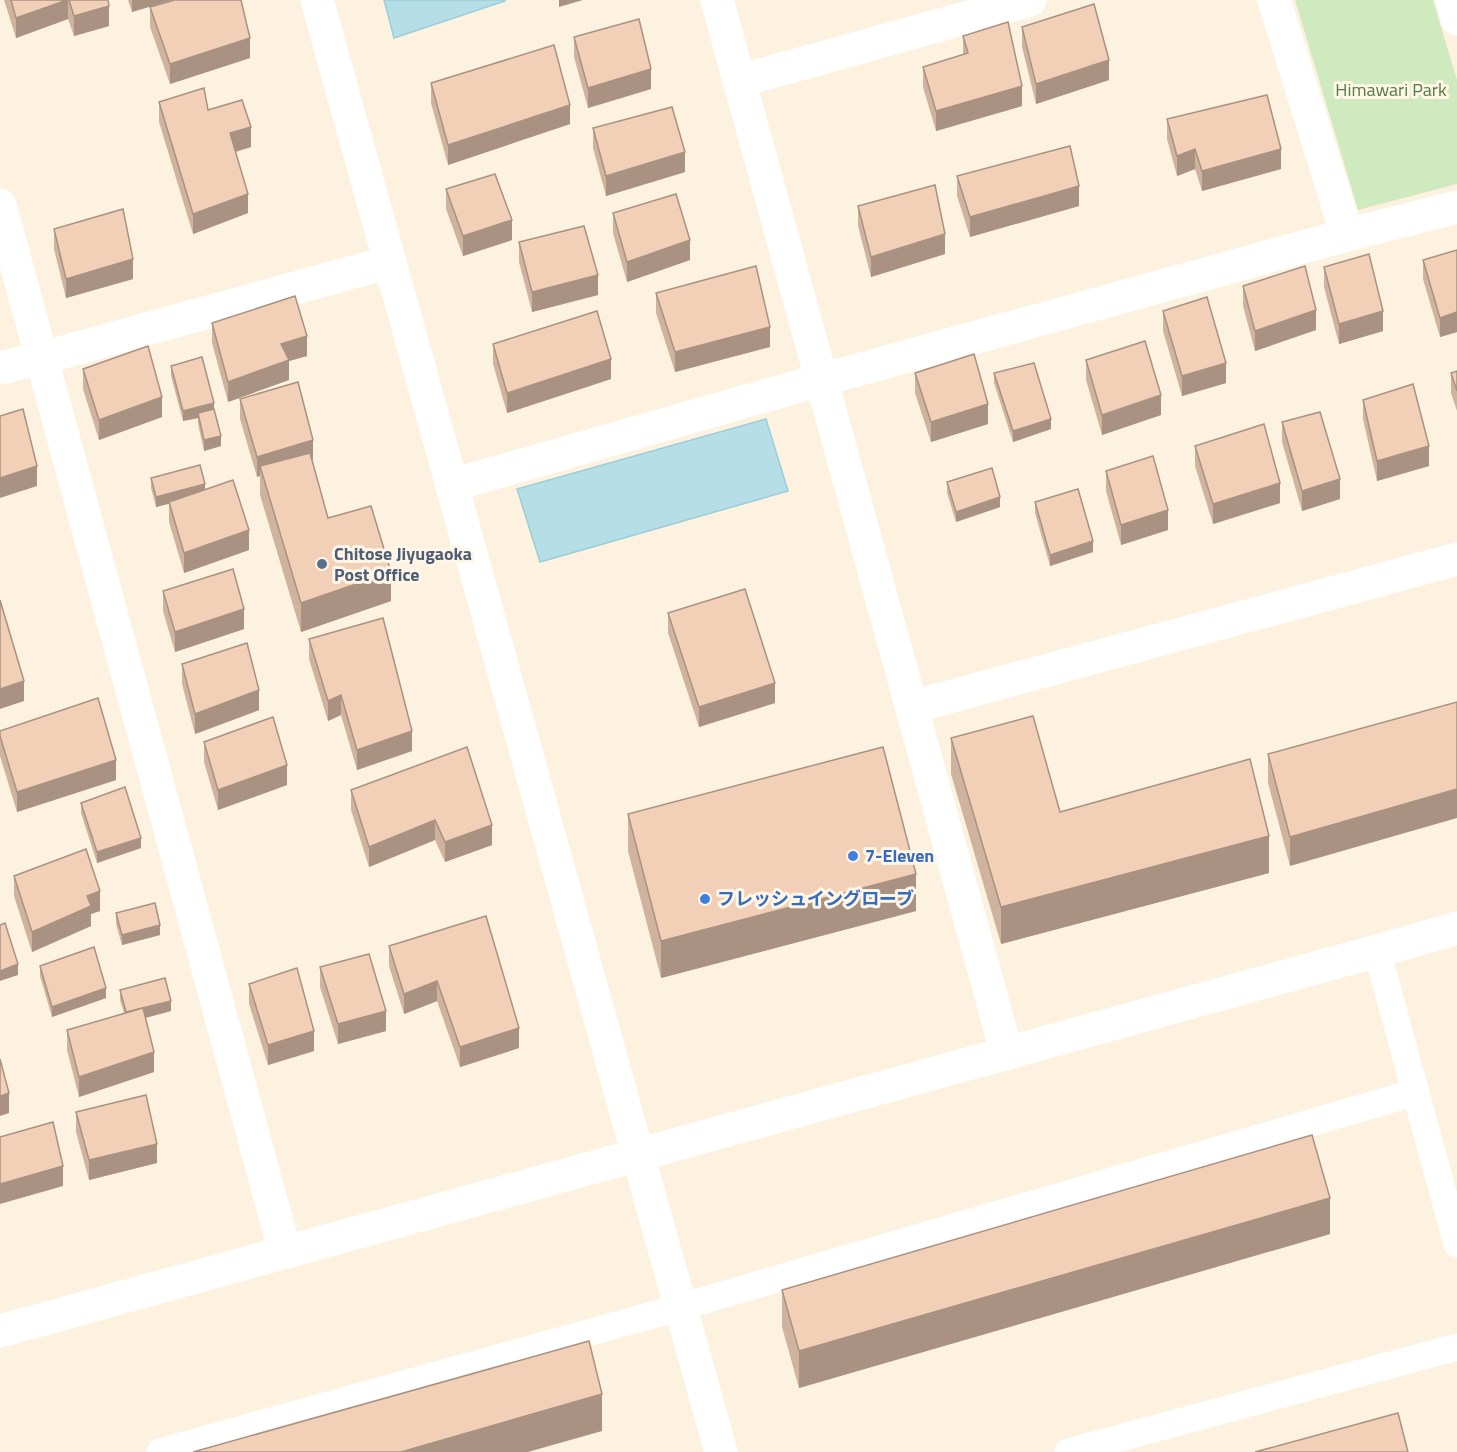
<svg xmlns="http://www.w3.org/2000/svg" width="1457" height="1452" font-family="'Titillium Web','Noto Sans JP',sans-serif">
<rect width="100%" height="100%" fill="#fdf2e0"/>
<path fill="#d0eabf" d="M1295,0h138l24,80v104l-99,26z"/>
<g fill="#b5dee6" stroke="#9bced8" stroke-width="1.5">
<path d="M384,0h120l1,1 -111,37z"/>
<path d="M766,419l22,72 -248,71 -23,-73z"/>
</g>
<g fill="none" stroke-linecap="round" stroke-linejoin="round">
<g stroke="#fff" stroke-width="27">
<path d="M1377,951l80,293"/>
<path d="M160,1452l521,-145 735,-215"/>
<path d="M1068,1452l389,-105"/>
</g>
<g stroke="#fff" stroke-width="33">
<path d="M717,0l290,1054"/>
<path d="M1274,0l73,235"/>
<path d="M739,81l291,-81"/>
<path d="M0,205l285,1047"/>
<path d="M0,368l42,-10 347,-96"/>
<path d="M452,485l369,-105 526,-145 110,-28"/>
<path d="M912,707l545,-148"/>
<path d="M638,1155l83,297"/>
</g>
<g stroke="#fff" stroke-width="33">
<path d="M317,0l321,1155"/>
<path d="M1452,0l5,19"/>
<path d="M0,1331l1377,-380 80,-23"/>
</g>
</g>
<g fill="#d0b39e">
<path d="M4,0h104l1,26 -35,10 -6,-17 -52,19z"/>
<path d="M128,0h44l-40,12z"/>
<path d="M150,7l100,51 -80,26 -20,-57z"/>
<path d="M1022,27l87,53 -73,24 -14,-57z"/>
<path d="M963,36l59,70 -86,25 -13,-44v-20l40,-13z"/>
<path d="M574,37l77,52 -63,19 -14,-51z"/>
<path d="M431,83l139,41 -122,41 -17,-62z"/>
<path d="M159,102l49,8 43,37 -15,5 12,61 -55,21 -34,-112z"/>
<path d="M1167,119l114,50 -79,22 -7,-22 -18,7 -10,-37z"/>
<path d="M593,128l92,44 -79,24 -13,-48z"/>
<path d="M957,176l122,30 -109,31 -13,-41z"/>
<path d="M446,189l66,51 -49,16 -17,-47z"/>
<path d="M858,206l87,48 -74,23 -13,-51z"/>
<path d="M613,213l77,47 -63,22 -14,-49z"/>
<path d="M54,229l79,50 -67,19 -12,-49z"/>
<path d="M519,242l79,53 -66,17 -13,-50z"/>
<path d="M1457,250v82l-17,5 -17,-58v-19z"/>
<path d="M1324,267l59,64 -44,13 -15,-57z"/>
<path d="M1243,286l73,44 -61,21 -12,-45z"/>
<path d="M656,293l114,54 -95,25 -19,-59z"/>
<path d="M1163,311l63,72 -44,13 -19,-65z"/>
<path d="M212,323l95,33 -18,5v19l-61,22 -16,-59z"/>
<path d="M493,344l118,35 -104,34 -14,-49z"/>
<path d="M1086,360l75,55 -59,20 -16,-55z"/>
<path d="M171,366l43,43 7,37 -17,5 -6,-27v-6l-15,3 -12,-45z"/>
<path d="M83,369l79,48 -63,23 -16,-51z"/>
<path d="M1457,371v40l-6,-18v-20z"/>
<path d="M915,373l73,51 -57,18 -16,-49z"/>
<path d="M994,373l57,56 -38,13 -19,-59z"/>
<path d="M240,399l73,61h-1l16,58 63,83 -90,31 -41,-137v-19l-3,1 -17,-58z"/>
<path d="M1363,400l66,66 -52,15 -14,-62z"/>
<path d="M1282,422l58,77 -38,12 -20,-69z"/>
<path d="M1195,446l85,57 -67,21 -18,-58z"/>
<path d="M1106,471l62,59 -47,15 -15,-54z"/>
<path d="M151,478l54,11 44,61 -65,23 -15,-51v-18l-13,3 -5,-19z"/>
<path d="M947,482l53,25 -44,15 -9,-29z"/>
<path d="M1035,502l58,50 -43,14 -15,-53z"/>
<path d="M163,591l81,38 -69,23 -12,-41z"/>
<path d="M668,613l107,90 -76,24 -31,-94z"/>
<path d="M309,639l103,112 -55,19 -16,-55 -13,6 -19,-62z"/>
<path d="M182,664l77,46 -64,24 -13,-50z"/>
<path d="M1457,702l-167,164 -22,-83v-29z"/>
<path d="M0,731l116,49 -99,32 -17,-56z"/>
<path d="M951,738l109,74 209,61 -268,71 -50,-170z"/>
<path d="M204,742l83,43 -69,25 -14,-48z"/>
<path d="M467,747l25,98 -47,17 -10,-22 -66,27 -18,-57v-20z"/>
<path d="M81,803l60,45 -44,15 -16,-50z"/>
<path d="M628,814l288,97 -255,67 -33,-127z"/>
<path d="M14,876l86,35 -9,3v12l-59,26 -18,-56z"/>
<path d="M116,913l44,22 -38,10 -6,-21z"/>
<path d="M486,916l33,132 -59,19 -23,-66 -33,13 -15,-48v-20z"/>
<path d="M40,966l66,32 -54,19 -12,-41z"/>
<path d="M320,967l66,64 -48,13 -18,-57z"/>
<path d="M249,984l65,67 -46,14 -19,-61z"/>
<path d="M120,990l51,21 -26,7 9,54 -75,25 -12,-47v-20l57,-17 -4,-13z"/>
<path d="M76,1112l81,51 -68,17 -13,-48z"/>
<path d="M1330,1234l-531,154 -17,-61v-37z"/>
</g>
<g fill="#a99281">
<path d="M67,0h1v19l-52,19v-20z"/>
<path d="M132,0h40l-40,12z"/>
<path d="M559,0h24l-24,7z"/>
<path d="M109,6v20l-35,10v-20z"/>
<path d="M250,38v20l-80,26v-20z"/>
<path d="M1109,60v20l-73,24v-20z"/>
<path d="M651,69v20l-63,19v-20z"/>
<path d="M1022,86v20l-86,25v-20z"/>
<path d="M570,105v19l-122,41v-20z"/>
<path d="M251,127v20l-21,6v-20z"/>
<path d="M1195,149v20l-18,7v-20z"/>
<path d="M1281,149v20l-79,22v-20z"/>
<path d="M685,152v20l-79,24v-20z"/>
<path d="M1079,186v20l-109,31v-20z"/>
<path d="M248,194v19l-55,21v-20z"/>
<path d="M512,220v20l-49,16v-20z"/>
<path d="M945,234v20l-74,23v-20z"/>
<path d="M690,240v20l-63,22v-20z"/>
<path d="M133,259v20l-67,19v-19z"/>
<path d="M598,275v20l-66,17v-20z"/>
<path d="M1316,310v20l-61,21v-20z"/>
<path d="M1383,311v20l-44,13v-20z"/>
<path d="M1457,312v20l-17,5v-19z"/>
<path d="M770,327v20l-95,25v-20z"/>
<path d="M307,336v20l-18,5v19l-61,22v-20l53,-38z"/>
<path d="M611,359v20l-104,34v-20z"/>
<path d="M1226,363v20l-44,13v-20z"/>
<path d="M1161,395v20l-59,20v-20z"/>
<path d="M162,397v20l-63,23v-20z"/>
<path d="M214,403v11l-16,-1v5l-15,3v-10z"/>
<path d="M988,404v20l-57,18v-20z"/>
<path d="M1051,419v10l-38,13v-11z"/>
<path d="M221,436v10l-17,5v-11z"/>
<path d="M313,440v20l-50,15 -3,-9v10l-3,1v-20z"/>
<path d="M1429,446v20l-52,15v-20z"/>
<path d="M37,466v20l-37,12v-20z"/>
<path d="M1340,479v20l-38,12v-20z"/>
<path d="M1280,483v20l-67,21v-20z"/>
<path d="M205,484v10l-49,13v-10z"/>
<path d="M1000,497v10l-44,15v-10z"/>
<path d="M1168,510v20l-47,15v-20z"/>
<path d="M249,530v20l-65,23v-20z"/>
<path d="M1093,541v11l-43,14v-11z"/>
<path d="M391,572v29l-90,31v-29z"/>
<path d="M244,609v20l-69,23v-20z"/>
<path d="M24,681v20l-24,8v-20z"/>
<path d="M775,683v20l-76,24v-20z"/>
<path d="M259,690v20l-64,24v-20z"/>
<path d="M341,695v20l-13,6v-20z"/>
<path d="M412,731v20l-55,19v-20z"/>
<path d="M116,760v20l-99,32v-20z"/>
<path d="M287,765v20l-69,25v-20z"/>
<path d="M1457,789v29l-167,48v-29z"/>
<path d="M435,820v20l-66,27v-20z"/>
<path d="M492,825v20l-47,17v-20z"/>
<path d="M1269,836v37l-268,71v-37z"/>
<path d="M141,838v10l-44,15v-11z"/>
<path d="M916,874v37l-255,67v-37z"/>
<path d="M100,891v20l-9,3v12l-59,26v-20l55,-36z"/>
<path d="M160,925v10l-38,10v-10z"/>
<path d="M18,964v11l-18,6v-10z"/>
<path d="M437,981v20l-33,13v-20z"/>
<path d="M106,988v10l-54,19v-10z"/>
<path d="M171,1001v10l-45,12v-11z"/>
<path d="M386,1011v20l-48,13v-20z"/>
<path d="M519,1028v20l-59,19v-20z"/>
<path d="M314,1031v20l-46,14v-20z"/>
<path d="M154,1052v20l-75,25v-20z"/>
<path d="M9,1093v20l-9,3v-20z"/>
<path d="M157,1144v19l-68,17v-20z"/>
<path d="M63,1166v20l-63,18v-20z"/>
<path d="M1330,1198v36l-531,154v-37z"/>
<path d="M602,1394v37l-74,21h-127z"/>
</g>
<g fill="#f2d0b8" stroke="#a99281" stroke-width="1.5">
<path d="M11,0h56l-51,18z"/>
<path d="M69,0h39l1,6 -35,10z"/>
<path d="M175,0h66l9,38 -80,26 -20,-57z"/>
<path d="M1094,4l15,56 -73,24 -14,-57z"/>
<path d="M639,19l12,50 -63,19 -14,-51z"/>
<path d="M1008,22l14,64 -86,25 -13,-44 45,-14 -5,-17z"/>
<path d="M554,45l16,60 -122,40 -17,-62z"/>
<path d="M204,88l4,22 34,-10 9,27 -21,6 18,61 -55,20 -34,-112z"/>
<path d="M1267,95l14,54 -79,22 -7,-22 -18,7 -10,-37z"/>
<path d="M672,107l13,45 -79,24 -13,-48z"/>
<path d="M1070,146l9,40 -109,31 -13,-41z"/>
<path d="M495,174l17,46 -49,16 -17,-47z"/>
<path d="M935,185l10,49 -74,23 -13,-51z"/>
<path d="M676,194l14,46 -63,22 -14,-49z"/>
<path d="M123,209l10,50 -67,20 -12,-50z"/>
<path d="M584,226l14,49 -66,17 -13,-50z"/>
<path d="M1457,250v62l-17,6 -17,-58z"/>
<path d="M1369,254l14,57 -44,13 -15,-57z"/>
<path d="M756,266l14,61 -95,25 -19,-59z"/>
<path d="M1305,266l11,44 -61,21 -12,-45z"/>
<path d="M295,296l12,40 -26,8 8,16 -61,22 -16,-59z"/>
<path d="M1207,297l19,66 -44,13 -19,-65z"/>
<path d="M597,311l14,48 -104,34 -14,-49z"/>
<path d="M1145,341l16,54 -59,20 -16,-55z"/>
<path d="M148,346l14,51 -63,23 -16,-51z"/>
<path d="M974,354l14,50 -57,18 -16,-49z"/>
<path d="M202,357l12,46 -31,8 -12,-45z"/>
<path d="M1034,363l17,56 -38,12 -19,-58z"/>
<path d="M1457,371v20l-6,-18z"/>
<path d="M298,382l15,58 -56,17 -17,-58z"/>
<path d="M1413,384l16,62 -52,15 -14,-61z"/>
<path d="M23,409l14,57 -37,12v-62z"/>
<path d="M214,409l7,27 -17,4 -6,-27z"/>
<path d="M1320,412l20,67 -38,12 -20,-69z"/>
<path d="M1264,424l16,59 -67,21 -18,-58z"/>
<path d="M310,453l18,65 43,-12 20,66 -90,31 -41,-137z"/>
<path d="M1153,456l15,54 -47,15 -15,-54z"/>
<path d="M200,465l5,19 -49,13 -5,-19z"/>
<path d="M992,468l8,29 -44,15 -9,-30z"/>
<path d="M233,480l16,50 -65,23 -15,-51z"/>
<path d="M1078,489l15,52 -43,14 -15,-53z"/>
<path d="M233,569l11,40 -69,23 -12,-41z"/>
<path d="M745,589l30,94 -76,24 -31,-94z"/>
<path d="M0,600l24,81 -24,8z"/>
<path d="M383,618l29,113 -55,19 -16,-55 -13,6 -19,-62z"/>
<path d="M247,643l12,47 -64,24 -13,-50z"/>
<path d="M98,698l18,62 -99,32 -17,-56v-5z"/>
<path d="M1457,702v87l-167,48 -22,-83z"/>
<path d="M1033,716l27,96 190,-53 19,77 -268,71 -50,-169z"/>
<path d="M273,717l14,48 -69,25 -14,-48z"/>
<path d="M467,747l25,78 -47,17 -10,-22 -66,27 -18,-57z"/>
<path d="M883,747l33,127 -255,67 -33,-127z"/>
<path d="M125,787l16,51 -44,14 -16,-49z"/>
<path d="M86,849l14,42 -13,5 4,10 -59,26 -18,-56z"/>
<path d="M155,903l5,22 -38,10 -6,-22z"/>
<path d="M486,916l33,112 -59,19 -23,-66 -33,13 -15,-48z"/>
<path d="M5,923l13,41 -18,7v-46z"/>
<path d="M94,947l12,41 -54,19 -12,-41z"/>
<path d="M369,954l17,57 -48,13 -18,-57z"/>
<path d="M297,968l17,63 -46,14 -19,-61z"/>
<path d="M165,978l6,23 -45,11 -6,-22z"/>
<path d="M143,1008l11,44 -75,25 -12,-47z"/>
<path d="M0,1059l9,34 -9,3z"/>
<path d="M146,1095l11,49 -68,16 -13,-48z"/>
<path d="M53,1122l10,44 -63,18v-47z"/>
<path d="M1312,1135l18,63 -531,153 -17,-61z"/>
<path d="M589,1341l13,53 -201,58h-208z"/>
<path d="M1398,1413l10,39h-153z"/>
</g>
<circle fill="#5c6f8a" stroke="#fff6e7" stroke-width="2" cx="322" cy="564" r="6"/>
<g fill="#3f7fe0" stroke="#fff6e7" stroke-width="2">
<circle cx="853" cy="856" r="6"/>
<circle cx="705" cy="899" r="6"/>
</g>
<g text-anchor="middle" stroke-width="6" stroke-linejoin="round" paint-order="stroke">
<g font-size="18" fill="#507a3f" stroke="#fff6e7">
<text x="1391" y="96">Himawari Park</text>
</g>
<g font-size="18" font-weight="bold" fill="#4e5e75" stroke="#fff6e7" text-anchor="start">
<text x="334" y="560">Chitose Jiyugaoka<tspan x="334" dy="21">Post Office</tspan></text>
</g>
<g font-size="18" font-weight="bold" fill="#366cbe" stroke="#fff6e7" text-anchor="start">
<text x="865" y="862">7-Eleven</text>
<text x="717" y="905">フレッシュイングローブ</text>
</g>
</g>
</svg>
